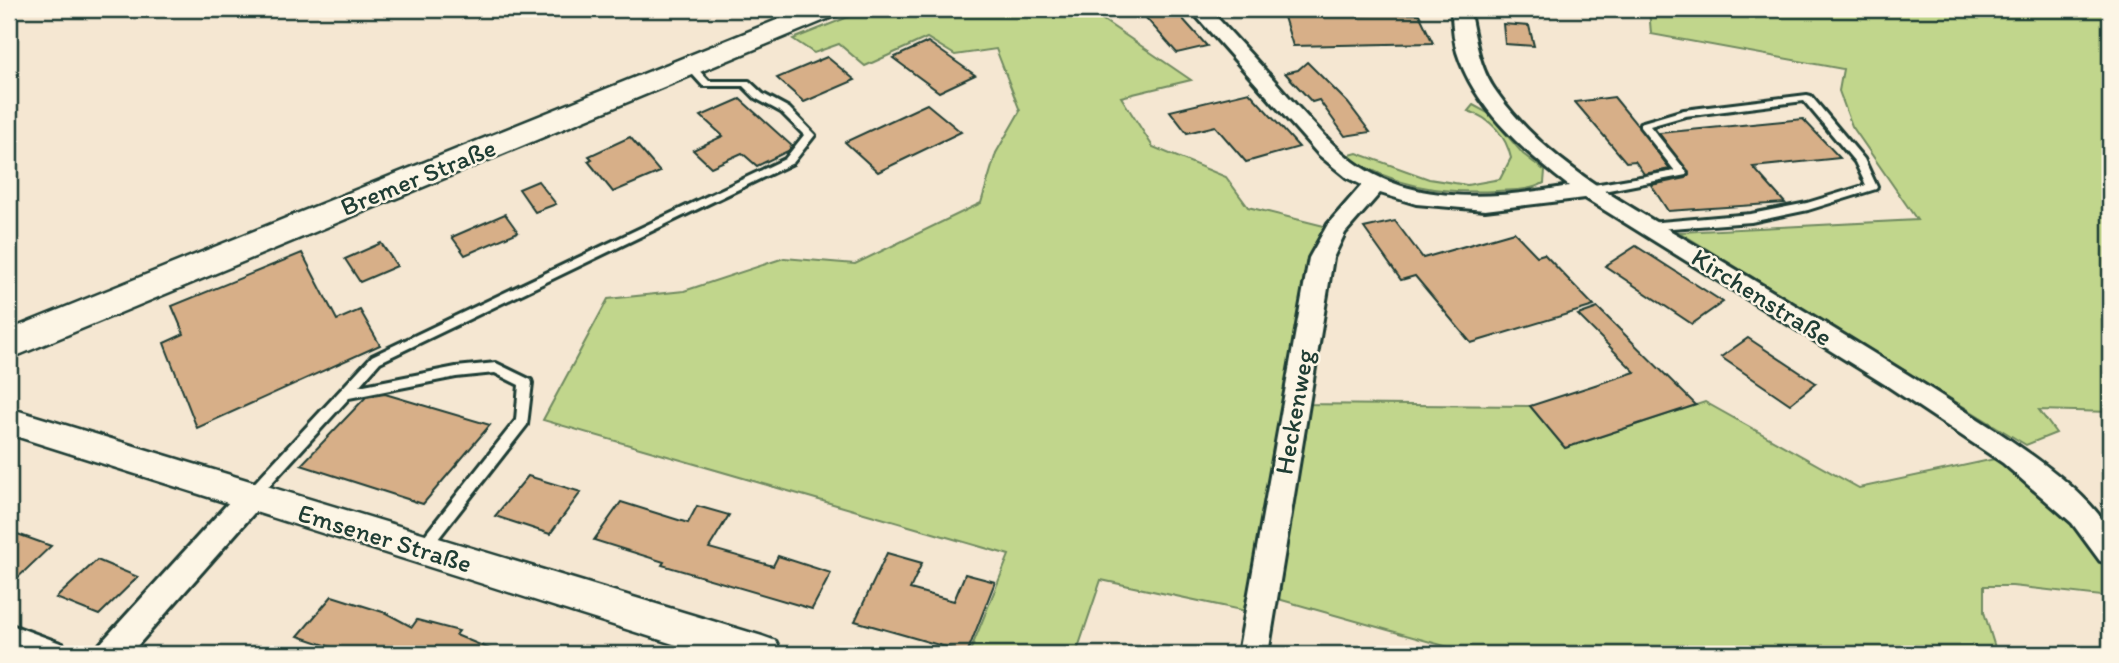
<svg xmlns="http://www.w3.org/2000/svg" width="2119" height="663" font-family="Itim,sans-serif">
<rect width="100%" height="100%" fill="#f5e7d2"/>
<filter id="ink" filterUnits="userSpaceOnUse"><feTurbulence type="fractalNoise" baseFrequency=".0143" numOctaves="2"/><feDisplacementMap in="SourceGraphic" scale="14" xChannelSelector="R" yChannelSelector="G"/><feConvolveMatrix kernelMatrix="1 2 1 2 8 2 1 2 1" color-interpolation-filters="sRGB"/></filter>
<g filter="url(#ink)">
<g fill="#c1d68c" stroke="#708a60" stroke-width="2">
<path d="M868,9h219l104,71 -70,17 32,50 73,30 22,30 88,22 -40,175 234,2 35,42 140,-46 154,86 154,-33 97,97v45l-98,-11h-28v26l13,42h-524l-209,-59 -4,19 -159,-34 -25,74h-107l40,-99 -466,-135 65,-121 76,-8 100,-33 71,6 126,-61 15,-50 24,-42 -24,-62 -41,6 -28,-17 -62,28 -26,-22 -25,9 -21,-14z"/>
<path d="M1649,9h461v403l-71,-2 17,23 -30,12 -347,-213 238,-12 -65,-94 -13,-35 4,-22 -192,-35z"/>
<path d="M1473,105l15,8 35,41 22,17 -1,12c-15,8 -30,7 -47,8 -59,3 -100,-4 -151,-35l11,-3 72,26 38,6 33,-6 11,-21c-5,-22 -20,-40 -43,-47z"/>
</g>
<g fill="#d7af88" stroke="#1f3d34" stroke-width="2">
<path d="M1138,9h36l33,37 -30,7z"/>
<path d="M1419,14l14,29 -140,3 -9,-29z"/>
<path d="M1503,24l26,2 5,20 -29,-2z"/>
<path d="M928,42l47,33 -36,17 -46,-34z"/>
<path d="M827,57l28,23 -51,22 -27,-24z"/>
<path d="M1307,62l41,41 22,29 -25,4 -26,-36 -7,2 -27,-29 13,-3z"/>
<path d="M1249,92l50,55 -53,15 -31,-36 -28,7 -17,-22z"/>
<path d="M1614,97l23,28 33,44 -26,5 -9,-13 -9,1 -51,-60z"/>
<path d="M740,99l52,47 -4,5 -31,15 -15,-13 -31,14 -18,-17 30,-14 -22,-20z"/>
<path d="M927,104l34,28 -83,40 -33,-30z"/>
<path d="M1803,119l37,39 -87,9 32,36 -117,8 -17,-26 35,-7 3,-4 -30,-41z"/>
<path d="M630,137l30,35 -47,20 -25,-31 4,-2 -3,-3z"/>
<path d="M538,181l18,23 -21,8 -16,-23z"/>
<path d="M505,214l13,18 -53,23 -13,-18z"/>
<path d="M1395,221l28,37 91,-26 23,24 7,-2 50,52 -123,37 -56,-67 -14,4 -37,-52z"/>
<path d="M381,243l16,23 -37,16 -15,-23z"/>
<path d="M1636,246l87,56 -31,22 -87,-58z"/>
<path d="M302,253l35,67 23,-10 20,35 -183,83 -33,-85 20,-9 -12,-28z"/>
<path d="M1598,308l98,97 -131,43 -35,-42 105,-34 -57,-57z"/>
<path d="M1748,338l68,45 -26,21 -69,-47z"/>
<path d="M385,394l105,31 -67,79 -122,-39 65,-68z"/>
<path d="M528,476l53,16 -31,42 -55,-18z"/>
<path d="M621,502l67,21 9,-17 32,9 -20,33 64,18 5,-10 53,17 -19,36 -150,-44 2,-3 -70,-22z"/>
<path d="M9,531l42,15 -42,40z"/>
<path d="M887,553l35,10 -12,26 44,12 11,-27 30,8 -28,71 -112,-32z"/>
<path d="M97,560l41,17 -39,38 -43,-17z"/>
<path d="M332,596l54,17 26,14 5,-7 42,11 -3,4 46,19h-150l-54,-18z"/>
</g>
<g fill="none" stroke-linecap="round" stroke-linejoin="round">
<defs>
<g id="service">
<path d="M689,62l3,1 17,18h40l14,13 26,14 26,27 -22,28 -413,199 -21,24 97,-19 40,-4 35,17 1,3 -5,42 -100,128 -5,2 -5,-2 -2,-4 2,-4 99,-125 3,-35 -24,-12 -39,4 -107,21 -92,101 -5,2 -5,-2 -2,-4 2,-4 125,-135 413,-197 19,-24 -23,-23 -26,-14 -12,-12h-40l-19,-21z"/>
<path d="M1807,95l4,1 53,63 13,28 -1,2 -68,21 -57,12 -106,8 -2,-3 6,-4 102,-9 56,-11 59,-18 -11,-23 -51,-61 -119,15 -35,10 36,45 1,2 -1,2 -98,19 -5,-4 5,-4 87,-15 -35,-44v-4l44,-13z"/>
</g>
<g id="minor">
<path d="M1190,9h19c29,31 58,63 86,95 21,22 40,46 66,63 60,39 141,31 208,19 -45,-35 -94,-77 -112,-134 -4,-14 -4,-29 -6,-43h18c7,30 9,58 28,84 52,74 140,117 215,162 86,52 173,104 258,159 40,25 114,73 138,114 5,8 2,26 2,36l-10,-3 -28,-38 -69,-60 -117,-78 -301,-187 -100,12 -69,-6 -36,-11 -35,40 -12,25 -65,396h-30l71,-396 19,-34 34,-39 -16,-8 -27,-22z"/>
<path d="M251,486l10,3 4,8 -4,8 -131,149h-34l4,-10 141,-155z"/>
<path d="M9,624l54,20 4,10h-52l-6,-2z"/>
</g>
<path id="tertiary" d="M9,408l753,228 14,5 6,13h-77l-696,-220z"/>
<path id="secondary" d="M804,9h37l-4,6 -828,344v-29z"/>
</defs>
<use href="#service" stroke="#1f3d34" stroke-width="6"/>
<use href="#minor" stroke="#1f3d34" stroke-width="6"/>
<use href="#tertiary" stroke="#1f3d34" stroke-width="5"/>
<use href="#secondary" stroke="#1f3d34" stroke-width="5"/>
<use href="#service" fill="#fcf5e5" fill-rule="evenodd"/>
<use href="#minor" fill="#fcf5e5" fill-rule="evenodd"/>
<use href="#tertiary" fill="#fcf5e5" fill-rule="evenodd"/>
<use href="#secondary" fill="#fcf5e5" fill-rule="evenodd"/>
</g>
</g>
<g text-anchor="middle" stroke-width="5" stroke-linejoin="round" paint-order="stroke">
<g font-size="26" fill="#1f3d34" stroke="#fcf5e5">
<text transform="translate(418 177) rotate(-22)" y="9">Bremer Straße</text>
<text transform="translate(1762 297) rotate(32)" y="9">Kirchenstraße</text>
<text transform="translate(1294 412) rotate(-80)" y="9">Heckenweg</text>
<text transform="translate(385 538) rotate(17)" y="9">Emsener Straße</text>
</g>
</g>
<rect width="2119" height="663" fill="none" stroke="#fcf5e5" stroke-width="35"/>
<rect x="18" y="18" width="2084" height="628" fill="none" stroke="#1f3d34" stroke-width="2.5" filter="url(#ink)"/>
</svg>
